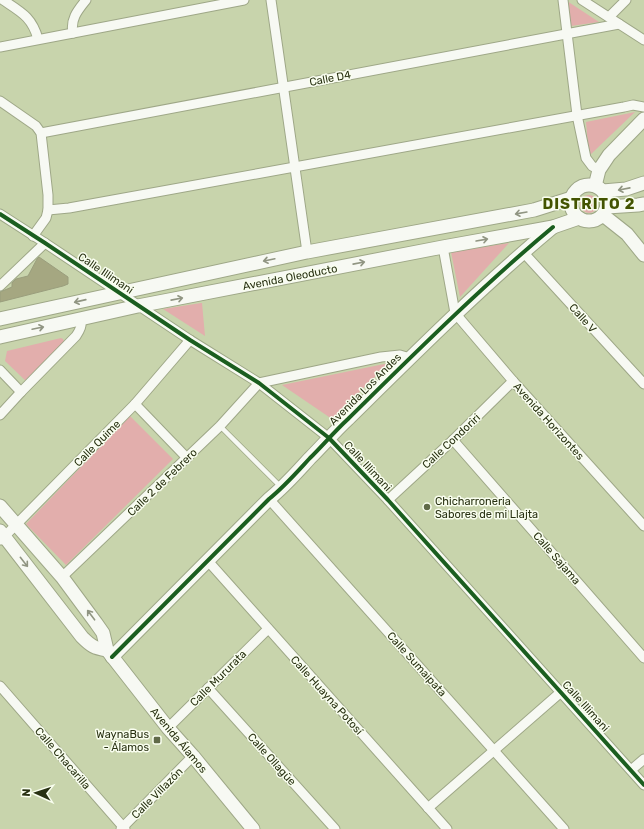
<svg xmlns="http://www.w3.org/2000/svg" width="644" height="829" font-family="Rubik,sans-serif">
<rect width="100%" height="100%" fill="#c8d4ac"/>
<g fill="#e2aeac">
<path d="M567,1l32,21 -28,4z"/>
<path d="M635,112l-46,44 -3,-34z"/>
<circle cx="589" cy="204" r="9"/>
<path d="M509,243l-49,54 -9,-45z"/>
<path d="M202,303l3,33 -42,-27 38,-6z"/>
<path d="M61,338l2,1 1,2 -1,2 -35,40 -23,-22 2,-10z"/>
<path d="M389,363l-57,56 -50,-34z"/>
<path d="M130,416l43,43 -107,106 -40,-41z"/>
</g>
<path fill="#a5a781" stroke="#9a9e7d" d="M39,257l29,20v7l-5,2 -63,16v-10l12,-5v-4l4,-4 12,-3 9,-17z"/>
<g fill="none" stroke-linecap="round" stroke-linejoin="round">
<defs>
<path id="lane" d="M220,426l61,61"/>
<g id="street">
<path d="M3,0c18,12 29,17 35,39"/>
<path d="M271,0l36,252"/>
<path d="M563,0l14,115 9,43 6,8 7,4"/>
<path d="M582,0l62,40"/>
<path d="M609,17l17,-17"/>
<path d="M73,33c-3,-14 5,-23 13,-33"/>
<path d="M0,47l73,-14 171,-33"/>
<path d="M0,101l36,25 5,7 7,62v15l-2,8 -13,18"/>
<path d="M41,133l578,-109"/>
<path d="M48,210l21,-2 555,-101 9,-2 11,2"/>
<path d="M0,214l45,29 145,97 69,43 70,55 59,62 256,285"/>
<path d="M443,247l12,66 58,68 131,145"/>
<path d="M523,252l121,132"/>
<path d="M0,286l45,-43"/>
<path d="M0,370l21,22"/>
<path d="M135,404l52,54"/>
<path d="M0,415l21,-23 55,-56c4,-6 6,-10 5,-17"/>
<path d="M453,440l191,218"/>
<path d="M269,499l295,330"/>
<path d="M388,500l65,-60 60,-59"/>
<path d="M1,540l134,-136 55,-64"/>
<path d="M208,561l239,268"/>
<path d="M62,577l158,-151 39,-43 122,-26 19,-2 10,3"/>
<path d="M0,686l125,143"/>
<path d="M208,688l127,141"/>
<path d="M168,728l100,-99"/>
<path d="M631,770l13,-11"/>
<path d="M428,808l133,-116"/>
<path d="M121,829l72,-73"/>
</g>
<g id="secondary">
<circle cx="589" cy="203" r="18"/>
<path d="M595,186l4,-16 10,-15 35,-36"/>
<path d="M603,191l23,-2 18,-6"/>
<path d="M607,207l31,-2 6,-1"/>
<path d="M603,215l24,19 17,21"/>
<path d="M0,319l307,-67 227,-42 38,-12"/>
<path d="M0,337l138,-31 305,-59 110,-20 26,-9"/>
<path d="M0,506l62,71 34,46 7,10 4,17 61,78 25,28 60,73"/>
<path d="M0,531l82,106c9,9 12,11 25,13"/>
<path d="M112,657l157,-158c16,-13 28,-27 41,-41 13,-13 25,-27 38,-39 67,-66 133,-132 205,-192"/>
</g>
</defs>
<use href="#lane" stroke="#9ea787" stroke-width="6"/>
<use href="#street" stroke="#9ea787" stroke-width="11"/>
<use href="#secondary" stroke="#9ea787" stroke-width="15"/>
<use href="#lane" stroke="#f7f9f3" stroke-width="4.5"/>
<use href="#street" stroke="#f7f9f3" stroke-width="9"/>
<use href="#secondary" stroke="#f7f9f3" stroke-width="13"/>
<defs>
<g id="cycleway">
<path d="M0,214l45,29 145,97 69,43 70,55 59,62 256,285"/>
<path d="M112,657l157,-158c16,-13 28,-27 41,-41 13,-13 25,-27 38,-39 67,-66 133,-132 205,-192"/>
</g>
</defs>
<use href="#cycleway" stroke="#f9feef" stroke-width="6"/>
<use href="#cycleway" stroke="#1b5e20" stroke-width="4"/>
</g>
<defs><path id="oneway-shaft" d="M-6 0H5M1.5-3L5.5 0L1.5 3" fill="none" stroke-width="1.6" stroke-linecap="round" stroke-linejoin="round"/></defs>
<g stroke="#909582">
<use href="#oneway-shaft" transform="translate(624 189) rotate(169)"/>
<use href="#oneway-shaft" transform="translate(521 213) rotate(170)"/>
<use href="#oneway-shaft" transform="translate(482 240) rotate(-10)"/>
<use href="#oneway-shaft" transform="translate(269 260) rotate(168)"/>
<use href="#oneway-shaft" transform="translate(359 263) rotate(-11)"/>
<use href="#oneway-shaft" transform="translate(177 299) rotate(-11)"/>
<use href="#oneway-shaft" transform="translate(80 301) rotate(167)"/>
<use href="#oneway-shaft" transform="translate(38 328) rotate(-12)"/>
<use href="#oneway-shaft" transform="translate(24 562) rotate(52)"/>
<use href="#oneway-shaft" transform="translate(91 615) rotate(-127)"/>
</g>
<g fill="#606a48" stroke="#f9feef" stroke-width="1.5">
<circle cx="427" cy="507" r="4"/>
<rect x="153" y="736" width="8" height="8" rx="2"/>
</g>
<g text-anchor="middle" stroke-width="3" stroke-linejoin="round" paint-order="stroke">
<g font-size="11" fill="#283112" stroke="#f9feef">
<text transform="translate(330 78) rotate(-11)" y="4">Calle D4</text>
<text transform="translate(106 273) rotate(34)" y="4">Calle Illimani</text>
<text transform="translate(290 277) rotate(-11)" y="4">Avenida Oleoducto</text>
<text transform="translate(583 318) rotate(48)" y="4">Calle V</text>
<text transform="translate(365 389) rotate(-45)" y="4">Avenida Los Andes</text>
<text transform="translate(549 421) rotate(48)" y="4">Avenida Horizontes</text>
<text transform="translate(451 441) rotate(-43)" y="4">Calle Condoriri</text>
<text transform="translate(97 443) rotate(-45)" y="4">Calle Quime</text>
<text transform="translate(368 466) rotate(47)" y="4">Calle Illimani</text>
<text transform="translate(162 482) rotate(-44)" y="4">Calle 2 de Febrero</text>
<text transform="translate(557 558) rotate(49)" y="4">Calle Sajama</text>
<text transform="translate(417 664) rotate(48)" y="4">Calle Sumaipata</text>
<text transform="translate(218 678) rotate(-45)" y="4">Calle Mururata</text>
<text transform="translate(327 695) rotate(48)" y="4">Calle Huayna Potosí</text>
<text transform="translate(586 706) rotate(48)" y="4">Calle Illimani</text>
<text transform="translate(179 740) rotate(50)" y="4">Avenida Álamos</text>
<text transform="translate(63 758) rotate(49)" y="4">Calle Chacarilla</text>
<text transform="translate(272 759) rotate(48)" y="4">Calle Ollagüe</text>
<text transform="translate(157 793) rotate(-45)" y="4">Calle Villazón</text>
</g>
<g font-size="11" fill="#283112" stroke="#f9feef" text-anchor="start">
<text x="435" y="505">Chicharroneria<tspan x="435" dy="13">Sabores de mi Llajta</tspan></text>
<text x="149" y="738" text-anchor="end">WaynaBus<tspan x="149" dy="13">- Álamos</tspan></text>
</g>
<g font-size="15" font-weight="bold" letter-spacing="1" fill="#435401" stroke="#f9feef">
<text x="589" y="209">DISTRITO 2</text>
</g>
</g>
<g transform="translate(36 793) rotate(273)" stroke="#f9feef" stroke-width="3" paint-order="stroke">
<path d="M0-3L7 15L0 10L-7 15Z" fill="#283112"/>
<text y="-6" font-size="11" font-weight="bold" text-anchor="middle" fill="#283112">N</text>
</g>
</svg>
